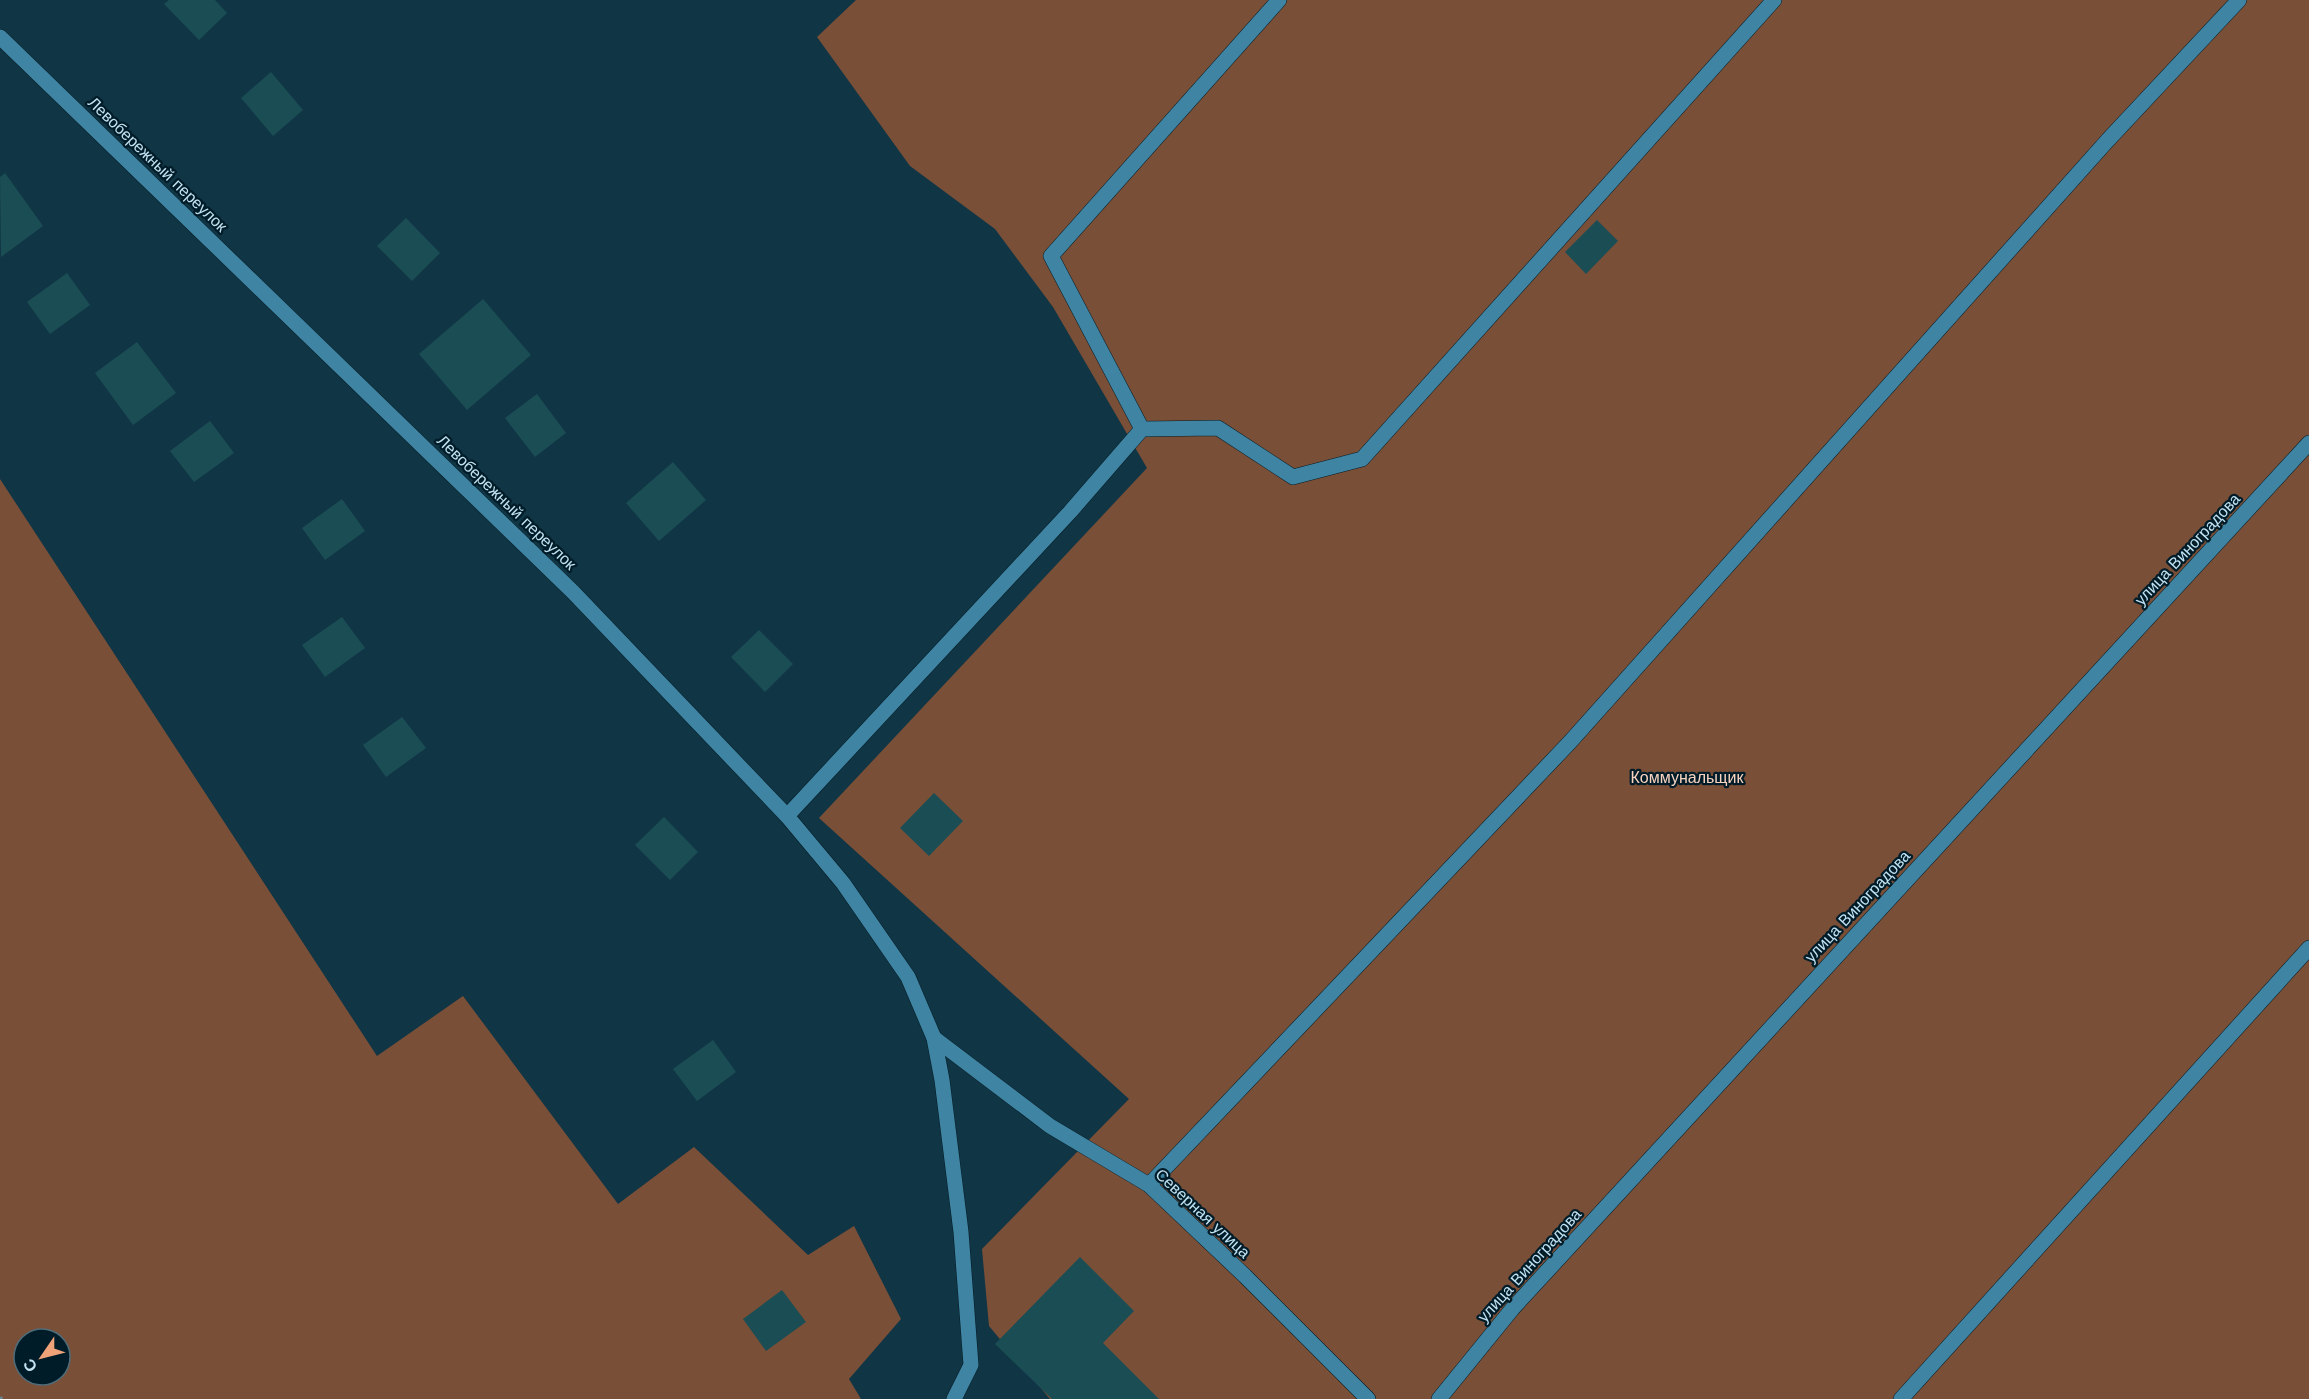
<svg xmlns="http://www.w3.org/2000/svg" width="2309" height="1399" font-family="'Work Sans',sans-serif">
<rect width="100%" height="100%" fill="#103545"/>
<g fill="#7a4f38" fill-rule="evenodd">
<path d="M856,0h1453v1399h-1259l-61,-73 -7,-77 147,-150 -310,-281 328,-350 -94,-161 -58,-78 -85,-63 -93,-129z"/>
<path d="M0,479l377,577 86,-60 155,208 76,-57 114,108 46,-29 47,93 -52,60 12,20h-861zM24,1339h36v36h-36z"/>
</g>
<g fill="#1b4d54">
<path d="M169,0h46l12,13 -28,27 -35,-36z"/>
<path d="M271,72l32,38 -30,26 -32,-38z"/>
<path d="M5,173l38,53 -42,31 -1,-80z"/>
<path d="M406,218l34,35 -28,28 -35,-35z"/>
<path d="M1597,220l21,21 -32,33 -21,-22z"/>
<path d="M67,273l23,32 -40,29 -23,-32z"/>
<path d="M483,299l48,56 -64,55 -48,-56z"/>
<path d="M137,342l39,51 -43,32 -38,-52z"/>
<path d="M537,394l29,39 -31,24 -30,-39z"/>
<path d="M210,421l24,32 -40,29 -24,-31z"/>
<path d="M673,462l33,38 -47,41 -33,-38z"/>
<path d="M342,499l23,32 -40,29 -23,-32z"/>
<path d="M342,617l23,31 -40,29 -23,-32z"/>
<path d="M759,630l34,34 -28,28 -34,-35z"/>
<path d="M402,717l24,31 -40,29 -23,-32z"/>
<path d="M934,793l29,28 -34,35 -29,-28z"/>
<path d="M664,817l34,35 -28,28 -35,-35z"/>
<path d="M713,1040l23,32 -39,29 -24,-32z"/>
<path d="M1080,1257l54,54 -31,32 56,56h-107l-57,-55z"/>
<path d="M782,1290l24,32 -40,29 -23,-32z"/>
</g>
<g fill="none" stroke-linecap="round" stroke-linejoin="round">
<defs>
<g id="minor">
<path d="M0,37l573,555 214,224 56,67 65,94 26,61 8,42 19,152 10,133 -17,34"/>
<path d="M1142,429l-91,-173 228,-256"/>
<path d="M787,816l283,-304 72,-83 76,-1 75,49 69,-18 412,-459"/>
<path d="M934,1038l116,88 99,59 96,91 123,123"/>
<path d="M1149,1185l421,-443 537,-601 132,-141"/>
<path d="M1439,1399l74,-91 796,-865"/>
<path d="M1901,1399l408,-451"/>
</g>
</defs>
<use href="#minor" stroke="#061c25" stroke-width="16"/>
<path stroke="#698c9c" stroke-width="4" stroke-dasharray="3 4.5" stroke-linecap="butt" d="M0,1398l2,1"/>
<use href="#minor" stroke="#3f84a2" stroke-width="15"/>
</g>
<g text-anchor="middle" stroke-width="4.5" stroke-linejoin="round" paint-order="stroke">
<g font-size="16" fill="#c2e3f3" stroke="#001c28">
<text transform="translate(158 164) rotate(44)" y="6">Левобережный переулок</text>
<text transform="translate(507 502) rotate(44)" y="6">Левобережный переулок</text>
<text transform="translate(2187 549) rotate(-47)" y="6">улица Виноградова</text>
<text transform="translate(1857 906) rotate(-47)" y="6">улица Виноградова</text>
<text transform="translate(1203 1213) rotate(43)" y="6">Северная улица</text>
<text transform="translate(1529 1265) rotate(-48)" y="6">улица Виноградова</text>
</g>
<g font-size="16" fill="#f7d3c0" stroke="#001c28">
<text x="1687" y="783">Коммунальщик</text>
</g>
</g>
<g transform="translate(42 1357) rotate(235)"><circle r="28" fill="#001c28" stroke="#4e6c79" stroke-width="1.5"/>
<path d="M0-4.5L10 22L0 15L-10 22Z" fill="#f0a279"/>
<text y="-9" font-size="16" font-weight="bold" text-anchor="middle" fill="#c2e3f3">С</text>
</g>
</svg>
